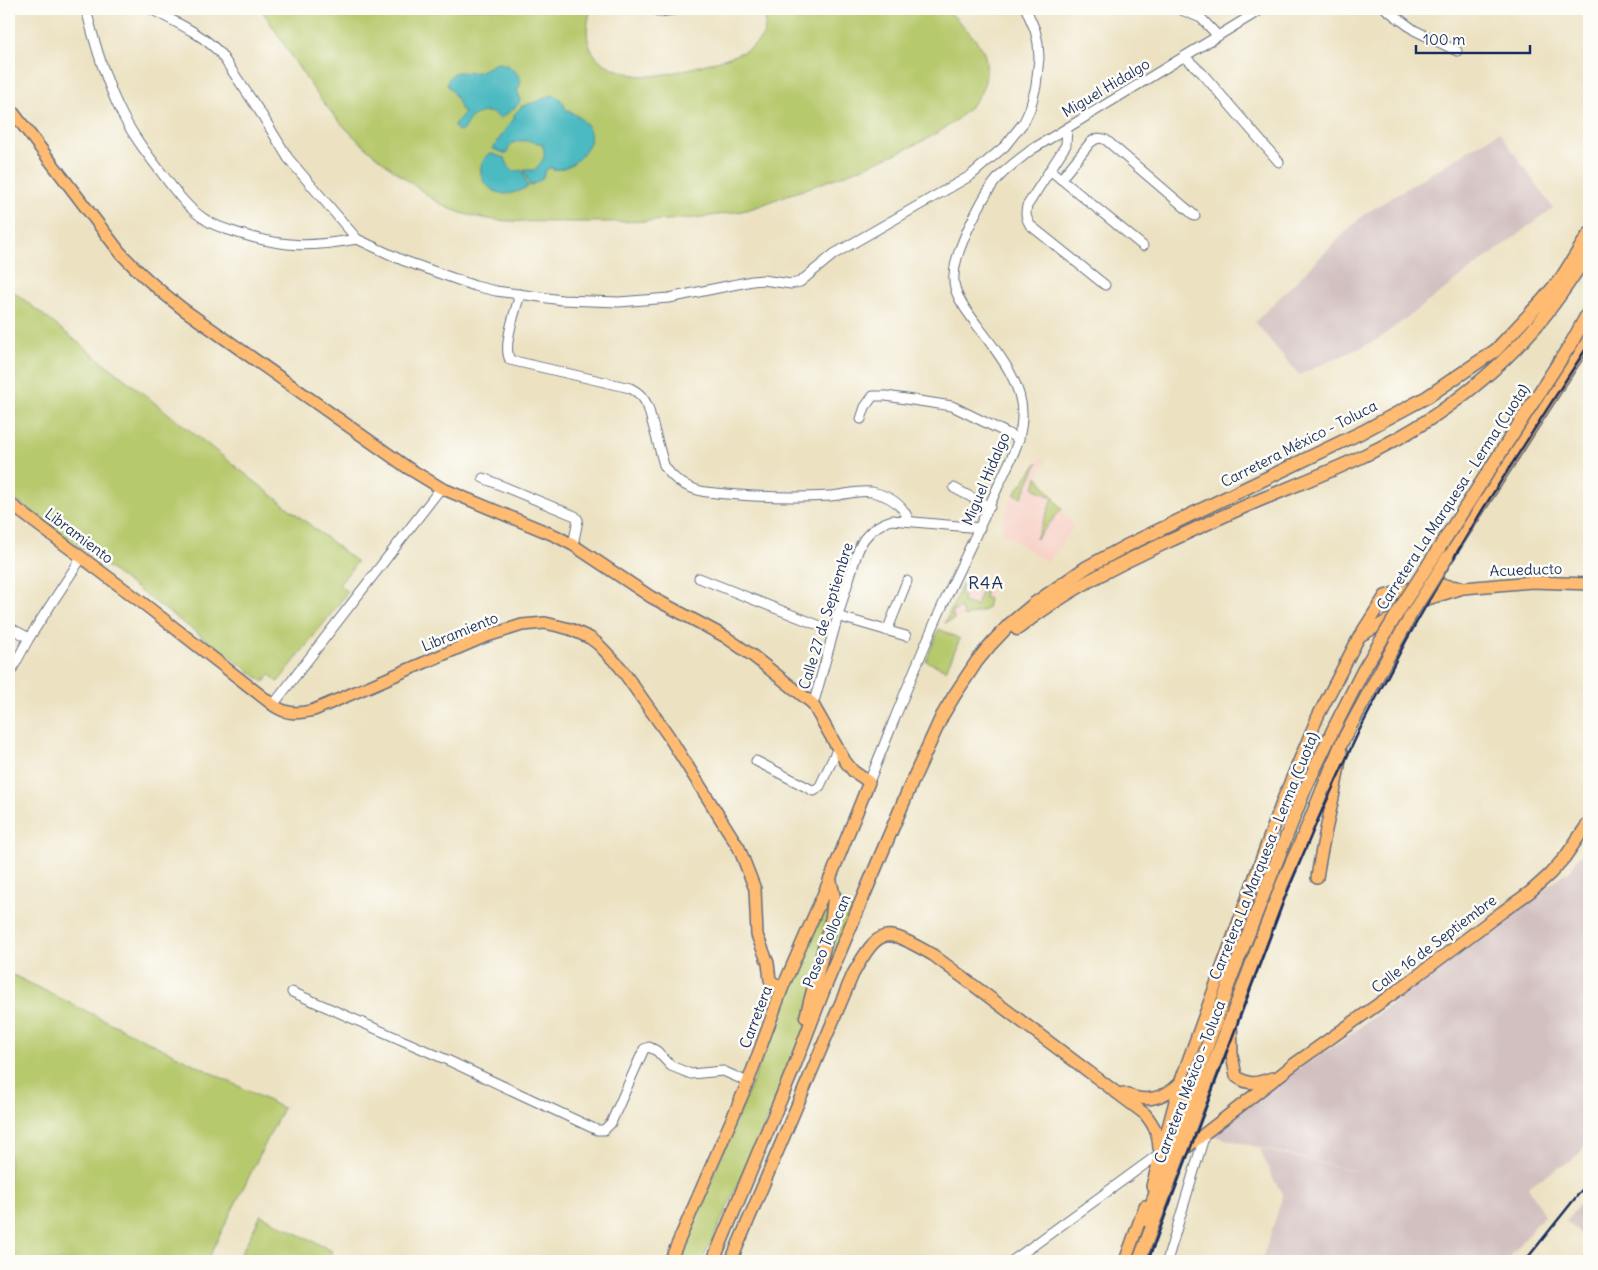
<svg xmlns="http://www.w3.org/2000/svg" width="1598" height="1270" font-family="Delius,sans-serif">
<rect width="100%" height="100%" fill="#fdfcf7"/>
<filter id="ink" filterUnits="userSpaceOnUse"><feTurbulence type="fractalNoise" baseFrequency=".02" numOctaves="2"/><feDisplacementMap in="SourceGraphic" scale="10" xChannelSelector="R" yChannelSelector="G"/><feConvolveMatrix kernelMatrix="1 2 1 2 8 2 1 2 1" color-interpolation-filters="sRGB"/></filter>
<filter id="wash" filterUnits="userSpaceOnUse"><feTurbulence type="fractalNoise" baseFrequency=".0096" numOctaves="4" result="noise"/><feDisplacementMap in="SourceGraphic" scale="20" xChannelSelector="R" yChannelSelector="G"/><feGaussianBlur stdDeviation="1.12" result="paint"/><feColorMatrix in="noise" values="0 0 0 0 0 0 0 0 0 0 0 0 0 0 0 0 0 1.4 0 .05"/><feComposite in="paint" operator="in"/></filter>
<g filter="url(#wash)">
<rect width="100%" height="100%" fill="#ece2c2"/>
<g fill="#f7d1c7">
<path d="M1041,457l5,4 -8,15 36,50 -26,37 -47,-31 5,-22 8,-16z"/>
<path d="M962,584l29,8 -4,17 -42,14z"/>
</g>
<g fill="#d2bfc0">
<path d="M1499,132l54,76 -176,132 -78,35 -44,-53 108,-107z"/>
<path d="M1589,842v296l-10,16 -12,9 -39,23 16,29 -37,46 -245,-1 21,-65 -11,-18 -12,-28 112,26 -167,-41 57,-42 75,-48 194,-143 33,-28h4z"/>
<path d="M1589,1193v48l-23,-20z"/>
</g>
<g fill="#b7c96d" stroke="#697c66">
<path d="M261,9h330c-9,30 -3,52 30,62 7,2 14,5 22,5 22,0 46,-7 67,-13 18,-6 42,-10 53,-28 4,-8 2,-18 1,-26h182c11,10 35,33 39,47 3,13 1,30 -7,41 -24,34 -71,52 -107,67 -29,12 -59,23 -89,33 -13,5 -26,11 -40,14 -55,11 -114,11 -170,11 -41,-1 -88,3 -126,-15 -15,-8 -29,-20 -43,-30 -28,-21 -54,-42 -76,-70 -25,-31 -44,-66 -66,-98z"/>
<path d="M9,288l348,274 -18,23 9,7 -70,90 -8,-7 -6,7 -255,-187z"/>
<path d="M1038,462l-16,35 -8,-3z"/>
<path d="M1037,476l25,33 -26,30 17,-41 -19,-10z"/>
<path d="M962,584l2,1 -4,9 4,2 -1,6 13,4 6,-17 4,1 -2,7 5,2 -2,10 -23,8 -3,-9 -9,4 2,7 -9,4z"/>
<path d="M939,629l21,10 -14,31 -20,-9z"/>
<path d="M839,900l10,4 3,8 -53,139 -88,192 -10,18h-23l148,-356z"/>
<path d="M9,973l274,135 -76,153h-198z"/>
<path d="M261,1215l71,36 -5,10h-90z"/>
</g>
<g fill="#4bbac1" stroke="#337490">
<path d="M499,63c12,2 29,16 18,27 1,3 3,6 3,8 1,9 -16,16 -20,21 -7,-9 -19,-9 -29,-1 -4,3 -5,9 -9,13l-5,-1 -3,-3 1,-4 6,-6 3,-4c-6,-5 -4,-8 -8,-15 -2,-5 -7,-9 -9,-14 6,-19 16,-9 30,-12 8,-1 13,-8 22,-9z"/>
<path d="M552,95c8,1 12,8 14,15 12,5 28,16 24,32 -2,5 -6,10 -9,14 -8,9 -16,13 -28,14l1,-2h-5l-4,3 -3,8 -12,7 -6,-16h10c9,-8 13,-14 8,-26 -8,-3 -21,-5 -29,-1 -4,3 -5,7 -6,11l-14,-5 13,-21 8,-9v-4l8,-9 14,-4z"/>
<path d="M489,153l16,5 4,10 6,3 7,-1 6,17c-7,3 -15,7 -23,7 -22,-3 -33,-25 -16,-41z"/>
</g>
</g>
<g filter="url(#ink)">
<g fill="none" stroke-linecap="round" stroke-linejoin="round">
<defs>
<g id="minor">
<path d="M86,9c8,32 18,67 32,97 12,26 29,48 46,70 12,16 24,33 42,44 10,7 23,10 35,14 46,14 70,13 116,5"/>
<path d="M151,9c24,13 50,24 69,44l42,62 26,43 69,81 45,21 73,26 21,5 66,9 57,2 50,-4 83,-17 11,-1 28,4 9,-2 34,-28 136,-78 35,-30 19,-24 6,-13 6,-23 3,-28 -1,-15 -3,-13 -9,-21"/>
<path d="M654,9l6,3 19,-3"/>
<path d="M1179,9l22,9 17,18"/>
<path d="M1386,9l28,21 43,21"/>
<path d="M1185,57l17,16 77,89"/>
<path d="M1067,128l-1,17 -39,61c-2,8 -1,12 3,19l75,60"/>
<path d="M1050,170l93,76"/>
<path d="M1061,179l29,-36c6,-5 9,-6 16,-3l89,76"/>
<path d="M520,294c-4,16 -18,52 -10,66l120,28c10,5 14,10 18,19l16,58c8,14 21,22 37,26 8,2 18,2 26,3 33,3 70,4 104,2 13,-1 28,-6 41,-4 18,4 31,12 37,29"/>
<path d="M861,419l4,-12 8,-11h13l66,10 67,33"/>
<path d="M483,478l92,38 3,4 -5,25"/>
<path d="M954,488l36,19"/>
<path d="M699,578l134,53"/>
<path d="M837,616l69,20"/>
<path d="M9,627l20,11"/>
<path d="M887,631l20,-50"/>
<path d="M9,675l20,-37 53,-81"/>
<path d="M812,703l3,-5c12,-41 22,-82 35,-122 4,-12 7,-27 14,-37 7,-9 17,-16 28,-19l88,8"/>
<path d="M273,705l168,-217"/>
<path d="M756,761l58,30 6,-5 17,-36"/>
<path d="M869,782c25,-61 49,-124 77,-184 18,-39 37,-77 54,-116 10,-21 21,-40 22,-64 2,-35 -25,-66 -45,-93 -10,-14 -25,-31 -23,-50 1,-16 8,-32 14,-46 9,-18 18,-38 31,-52 9,-10 21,-18 32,-27l231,-141"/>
<path d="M292,992l153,67 152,71h7l7,-7 33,-74 5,-2 8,4 14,15 20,8 32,-3 25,11"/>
<path d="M1012,1261l147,-107"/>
<path d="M1167,1261l38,-127"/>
</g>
<g id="major">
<path d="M9,107l110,144c19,22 41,40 64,58l225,159 33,20 115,48 17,9 78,52 73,39 29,20 59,47 33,58 8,10 16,11 -39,97 -48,110 -34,93 -78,179"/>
<path d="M9,503l135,101 129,101c14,10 25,9 41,5l170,-73 38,-12 23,-2 13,3 12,3 20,9 8,6 22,23 48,68 71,113 16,41 2,46 11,28 2,17 12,9"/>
<path d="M1360,636l64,-36 36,-11"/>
<path d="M1317,878c6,-43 19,-84 24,-126"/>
<path d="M1231,1019l1,36 4,21c12,10 22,7 36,2"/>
<path d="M1123,1093c22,10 38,7 56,-9"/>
<path d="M1181,1152l112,-87 108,-77 101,-76 28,-20 20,-18 15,-17 24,-35"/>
<path d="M1152,1186l28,-103 104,-286 34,-81 41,-79 26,-41 32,-10 18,-2 29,4 68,-6 57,2"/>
<path d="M731,1261l122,-287c28,-50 33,-45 80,-19l212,159c9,11 13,19 14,34"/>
<path d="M1125,1261l20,-55"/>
</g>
<g id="highway">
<path d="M1448,556l141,-219"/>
<path d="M1017,629c47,-37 95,-62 150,-87 33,-15 66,-31 100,-45 56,-23 114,-45 164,-79 38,-25 75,-57 105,-92 20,-23 37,-49 53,-74"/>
<path d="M806,1017l26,-100 2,-20 -4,-18"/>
<path d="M1146,1220l85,-242"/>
<path d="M713,1261l79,-189 32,-83 88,-207 30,-66 12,-20 23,-35 14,-17 19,-20 24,-20 53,-37 39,-21 236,-114 65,-35 69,-47 45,-48 21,-25 27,-43"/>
<path d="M1139,1261l143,-377 22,-49 38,-93 67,-124"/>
</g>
</defs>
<use href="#minor" stroke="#646e81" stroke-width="11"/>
<use href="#major" stroke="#646e81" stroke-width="14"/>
<use href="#highway" stroke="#646e81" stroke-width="15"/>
<use href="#minor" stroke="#fff" stroke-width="9"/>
<use href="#major" stroke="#ffbb71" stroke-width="11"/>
<use href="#highway" stroke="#ffbb71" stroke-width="12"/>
<g stroke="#1b2f5e" stroke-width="2.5">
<path d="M1148,1261l136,-361 32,-76 43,-93 47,-90 38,-67 39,-65 106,-165"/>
<path d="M1525,1261l64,-80"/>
</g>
<defs>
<path id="major-bridge" d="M1409,618l39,-62"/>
<path id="highway-bridge" d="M1231,978l74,-189 29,-61 30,-59 39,-65 169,-262 17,-31"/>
</defs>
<use href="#major-bridge" stroke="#646e81" stroke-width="14" stroke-linecap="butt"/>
<use href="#highway-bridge" stroke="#646e81" stroke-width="15" stroke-linecap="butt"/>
<use href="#major-bridge" stroke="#ffbb71" stroke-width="11"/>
<use href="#highway-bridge" stroke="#ffbb71" stroke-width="12"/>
</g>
</g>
<g text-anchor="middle" stroke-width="5" stroke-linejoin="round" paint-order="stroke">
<g font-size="15" fill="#1b2f5e" stroke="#fdfcf7">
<text transform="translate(1106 88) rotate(-31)" y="5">Miguel Hidalgo</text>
<text transform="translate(1299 444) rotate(-27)" y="5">Carretera México - Toluca</text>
<text transform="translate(986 479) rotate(-67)" y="5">Miguel Hidalgo</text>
<text transform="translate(1453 497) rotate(-57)" y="5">Carretera La Marquesa - Lerma (Cuota)</text>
<text transform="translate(79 536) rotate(37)" y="5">Libramiento</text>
<text transform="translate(1526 570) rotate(-2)" y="5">Acueducto</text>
<text transform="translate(826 616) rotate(-73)" y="5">Calle 27 de Septiembre</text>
<text transform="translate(460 632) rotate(-22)" y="5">Libramiento</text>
<text transform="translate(1264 856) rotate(-68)" y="5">Carretera La Marquesa - Lerma (Cuota)</text>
<text transform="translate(827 941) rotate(-67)" y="5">Paseo Tollocan</text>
<text transform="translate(1434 944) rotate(-37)" y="5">Calle 16 de Septiembre</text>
<text transform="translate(756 1017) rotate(-69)" y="5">Carretera</text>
<text transform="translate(1190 1082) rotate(-69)" y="5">Carretera México - Toluca</text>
</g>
<g font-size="18" letter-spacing="1" fill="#1b2f5e" stroke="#fdfcf7">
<text x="986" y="589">R4A</text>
</g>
</g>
<rect width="1598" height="1270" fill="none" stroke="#fdfcf7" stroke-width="30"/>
<path d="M1416 45v8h114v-8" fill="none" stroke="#1b2f5e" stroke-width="2.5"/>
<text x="1423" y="45" font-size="15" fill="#1b2f5e" stroke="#fdfcf7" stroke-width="4" paint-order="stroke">100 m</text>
</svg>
